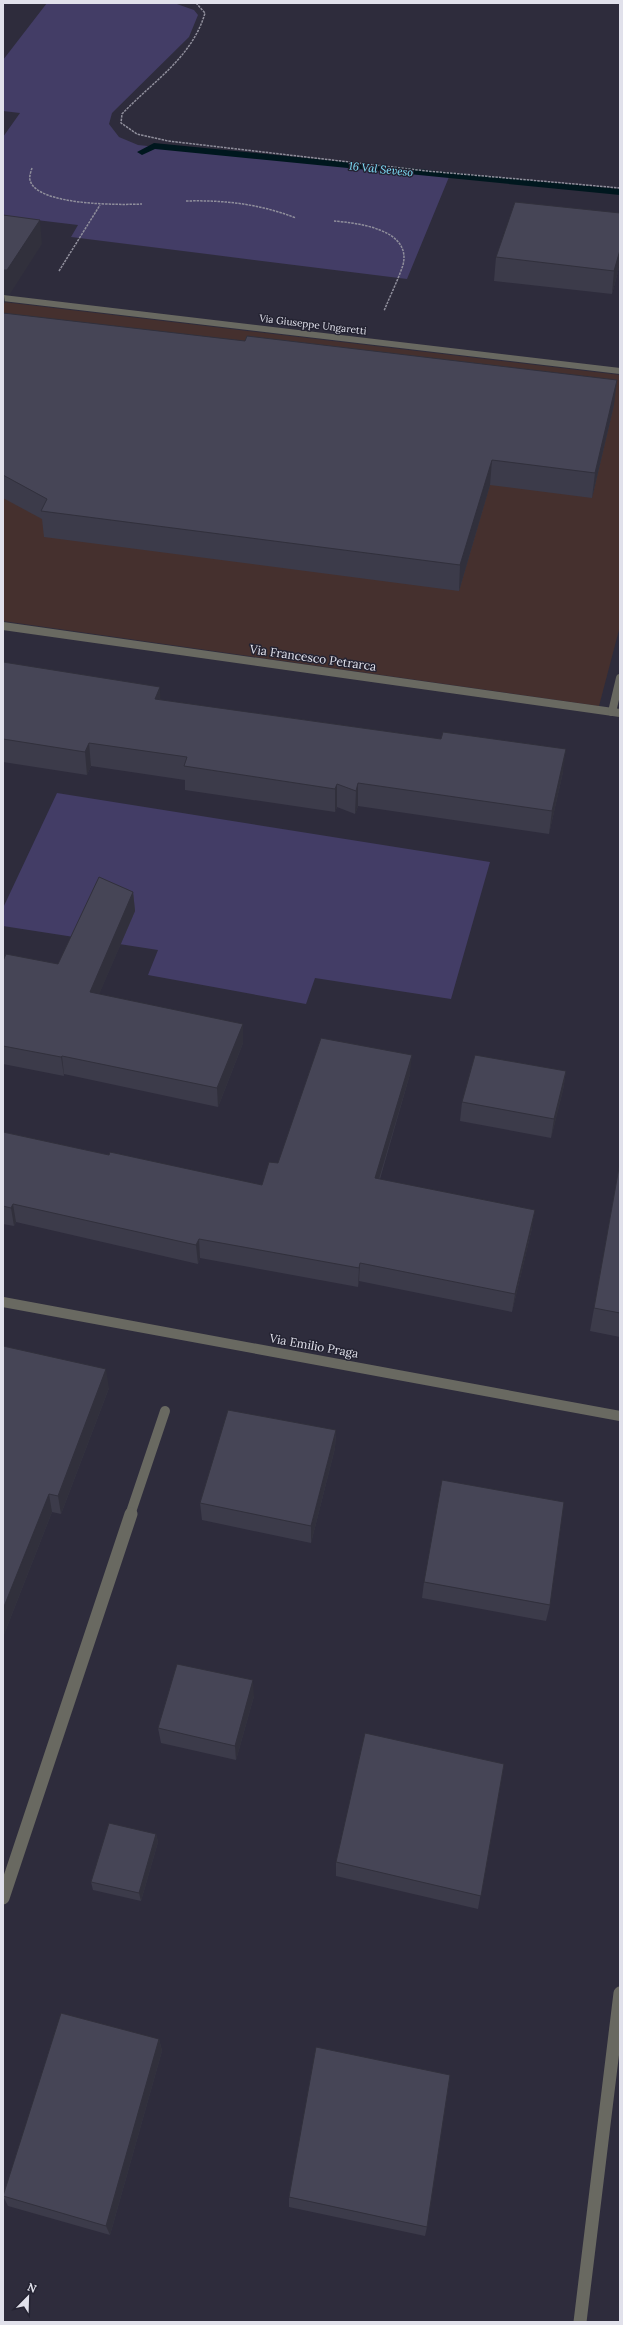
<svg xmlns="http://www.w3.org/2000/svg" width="623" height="2325" font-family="Lora,serif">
<rect width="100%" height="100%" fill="#2e2c3c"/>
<path fill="#45302e" d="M3,302l617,73v251l-21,80 -596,-85z"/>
<g fill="#433d66">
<path d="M47,3h127l20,7 4,5 -9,22 -77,76 -3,11 10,13 19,8 311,32 -42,102 -336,-42 7,-12 -75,-9v-79l17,-24 -17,-2v-51z"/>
<path d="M57,793l433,69 -39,137 -136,-21 -9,26 -158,-29 10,-25 -155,-24v-18z"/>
</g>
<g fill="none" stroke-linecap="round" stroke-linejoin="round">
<path fill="#00171e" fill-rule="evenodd" d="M154,143l466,46v6l-465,-46 -13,6 -5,-3z"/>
<g stroke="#908f9c" stroke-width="1.5" stroke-dasharray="2.5 1" stroke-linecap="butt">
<path d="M196,3l9,10c-13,45 -52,68 -83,101l-1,9 16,11 31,7 259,30 193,17"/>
<path d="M32,168c-1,3 -3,9 -2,12 6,26 92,25 112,24"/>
<path d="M186,201c39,-1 74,3 110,17"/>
<path d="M334,221c23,2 78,8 69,44 -5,15 -13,31 -19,46"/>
<path d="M59,271l41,-66"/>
</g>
<path stroke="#696961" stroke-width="10" d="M130,1515l35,-104"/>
<g stroke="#696961" stroke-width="13">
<path d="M3,1898l128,-384"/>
<path d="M580,2322l40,-329"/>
</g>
<path stroke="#696961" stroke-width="6" d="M3,298l617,73"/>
<g stroke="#696961" stroke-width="8">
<path d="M3,626l617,87"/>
<path d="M612,712l8,-34"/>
</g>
<path stroke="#696961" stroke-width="10" d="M3,1302l617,114"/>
</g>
<g fill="#3c3b4a">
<path d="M496,257l124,7 -8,30 -118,-13z"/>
<path d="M3,313l611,92 -22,93 -102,-13 -31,106 -415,-54 -2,-18 -39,-21z"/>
<path d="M3,662l158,38 402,72 -14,62 -191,-28 -3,8 -18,-7 -2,5 -150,-22v-10l-94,-14 -4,9 -84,-13z"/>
<path d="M133,892l2,19 -36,83 144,49 -25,64 -154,-33v2l-61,-12v-103l55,3z"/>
<path d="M566,1071l-3,19 -12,48 -91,-17 2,-19z"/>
<path d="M410,1074l-30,105 152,49 -20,84 -153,-31 -1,6 -158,-29 -2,6 -182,-42 -2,4 -11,-2v-92l106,23 153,30 16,-22z"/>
<path d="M620,1162v175l-30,-6z"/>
<path d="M3,1346l106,42 -48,126 -9,-2 -49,125z"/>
<path d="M336,1430l-1,18 -24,95 -109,-23 -2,-17z"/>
<path d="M424,1582l126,23 -4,16 -124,-23z"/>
<path d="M254,1696l-18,64 -75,-17 -3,-15z"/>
<path d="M504,1764l-26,145 -142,-33v-14z"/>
<path d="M156,1834l2,8 -17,59 -48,-11 -2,-8z"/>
<path d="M159,2039l3,12 -52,184 -102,-29 -5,-10z"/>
<path d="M289,2197l138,30 -2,9 -136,-29z"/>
</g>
<g fill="#31303c">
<path d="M40,220l2,24 -32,50 -6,1 1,8 -2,2v-35z"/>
<path d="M620,250v14l-8,30 2,-23z"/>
<path d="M617,380l-3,25 -22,93 3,-25z"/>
<path d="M492,460l-2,25 -31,106 1,-26z"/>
<path d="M160,687l1,24 -6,-12z"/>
<path d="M89,743l2,23 -4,9 -2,-23z"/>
<path d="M566,749l-3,23 -14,62 3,-23z"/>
<path d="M358,783v23l-3,8 1,-23z"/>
<path d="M337,784v23l-2,5v-23z"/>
<path d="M133,892l2,19 -43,100 -2,-19z"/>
<path d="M243,1024v19l-25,64 -1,-19z"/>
<path d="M412,1055l-2,19 -36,122 1,-18z"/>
<path d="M62,1056l2,18v2l-3,-19z"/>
<path d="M566,1071l-3,19 -12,48 3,-19z"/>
<path d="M13,1204l3,18 -2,4 -3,-18z"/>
<path d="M535,1210l-3,18 -20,84 3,-18z"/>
<path d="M199,1239l1,19 -2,6 -2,-19z"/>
<path d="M360,1263l-1,18 -1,6 1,-19z"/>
<path d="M106,1369l3,19 -48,126 -3,-18z"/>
<path d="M336,1430l-1,18 -24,95v-17z"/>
<path d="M49,1494l3,18 -49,125v-28z"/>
<path d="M253,1680l1,16 -18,64 -1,-14z"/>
<path d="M156,1834l2,8 -17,59 -2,-8z"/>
<path d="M159,2039l3,12 -52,184 -4,-9z"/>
</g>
<g fill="#464556" stroke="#31303c">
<path d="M515,202l105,11v37l-6,21 -118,-14z"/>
<path d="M3,215l37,5 -33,50h-4z"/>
<path d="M3,313l242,28 2,-5 370,44 -22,93 -103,-13 -32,105 -419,-54 6,-12 -44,-24z"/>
<path d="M3,662l157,25 -5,12 286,40 2,-7 123,17 -14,62 -194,-28 -2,8 -19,-7 -2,5 -151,-23 3,-9 -98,-14 -4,9 -82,-13z"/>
<path d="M99,877l34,15 -43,100 153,32 -26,64 -155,-32 -1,1 -58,-11v-85l3,-7 52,10z"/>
<path d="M321,1038l91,17 -37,123 160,32 -20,84 -155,-31 -1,5 -160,-29 -3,6 -183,-41 -2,4 -8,-2v-74l106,23 1,-3 152,33 7,-23 9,1z"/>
<path d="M475,1055l91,16 -12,48 -92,-17z"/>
<path d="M620,1162v151l-26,-5z"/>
<path d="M3,1346l103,23 -48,127 -9,-2 -46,115z"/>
<path d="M228,1410l108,20 -25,96 -111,-23z"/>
<path d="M442,1480l122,22 -14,103 -126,-23z"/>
<path d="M177,1664l76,16 -18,66 -77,-18z"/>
<path d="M365,1733l139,31 -23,132 -145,-34z"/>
<path d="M109,1823l47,11 -17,59 -48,-11z"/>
<path d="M61,2013l98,26 -53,187 -103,-30z"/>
<path d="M316,2047l134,28 -23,152 -138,-30z"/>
</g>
<g text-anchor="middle" stroke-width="3" stroke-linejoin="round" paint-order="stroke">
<g font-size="10" fill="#e1e1eb" stroke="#242332">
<text transform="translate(313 324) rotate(7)" y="4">Via Giuseppe Ungaretti</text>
</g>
<g font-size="11" font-style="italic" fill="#7fe1fc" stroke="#242332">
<text transform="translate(381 169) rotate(6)" y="4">16 Val Seveso</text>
</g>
<g font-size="12" fill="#e1e1eb" stroke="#242332">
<text transform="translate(313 658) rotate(8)" y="4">Via Francesco Petrarca</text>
<text transform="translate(314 1346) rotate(10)" y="4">Via Emilio Praga</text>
</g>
</g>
<rect width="623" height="2325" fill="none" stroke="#e1e1eb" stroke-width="8"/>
<g transform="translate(28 2297) rotate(23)" stroke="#242332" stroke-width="3" paint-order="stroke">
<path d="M0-3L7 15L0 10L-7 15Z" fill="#e1e1eb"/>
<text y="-6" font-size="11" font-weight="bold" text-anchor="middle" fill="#e1e1eb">N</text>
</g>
</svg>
